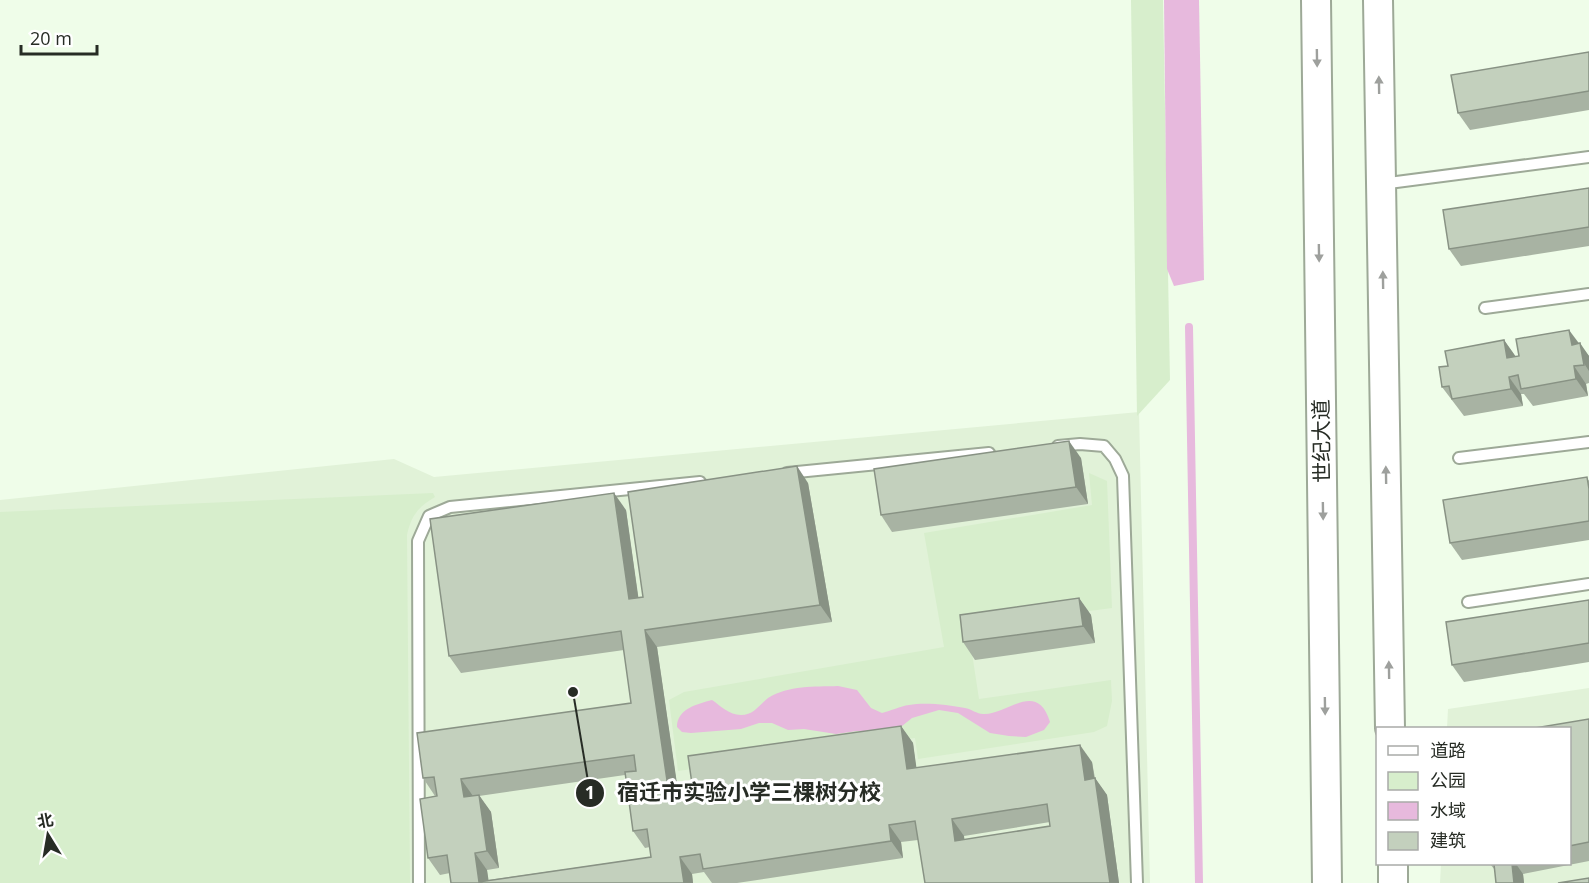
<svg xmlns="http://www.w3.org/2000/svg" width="1589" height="883" font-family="'Open Sans','Noto Sans SC',sans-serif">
<rect width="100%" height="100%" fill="#effde9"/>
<g fill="#e1f2d8">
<path d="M1139,412l11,471h-1150v-383l394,-41 40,18z"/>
<path d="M1589,688v195h-149l1,-19h129v-136h-123l1,-19z"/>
</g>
<g fill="#d7eecc">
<path d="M1131,0h32l7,380 -33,36z"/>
<path d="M1089,473l18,8 5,127 -144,19 11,72 132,-19 1,21 -5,25 -13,6 -176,27 -3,-21 -237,33 -9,-71 15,-8 260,-45 -20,-114 168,-28z"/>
<path d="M433,493l2,4c-17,10 -24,19 -28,38l3,348h-410v-371z"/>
</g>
<g fill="#e7b9dd">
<path d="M1164,0h35l5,280 -30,6 -7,-17z"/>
<path d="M838,686l19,4 14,18 11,5c9,-2 18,-7 27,-8 16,-3 40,0 56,3 6,1 12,6 18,6 23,2 54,-35 67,8l-6,8 -18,7 -17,-1 -19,-3 -32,-20 -19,-3 -27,8 -10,8 -26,6 -19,-1 -21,3 -32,-5 -16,1 -16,-7h-13l-18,6 -50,4 -9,-1 -5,-5c0,-18 20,-23 35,-27 9,6 17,15 29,15 13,0 18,-10 27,-17 21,-13 46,-11 70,-12z"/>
</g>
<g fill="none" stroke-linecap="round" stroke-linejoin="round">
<path stroke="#e7b9dd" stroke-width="8" d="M1189,327l10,556"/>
<defs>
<g id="lane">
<path d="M1381,184l208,-27"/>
<path d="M1485,308l104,-14"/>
<path d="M1058,446l22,-2 24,2 11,13 8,17 14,407"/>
<path d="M1459,458l130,-16"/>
<path d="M787,473l202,-20"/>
<path d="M1468,602l121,-18"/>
<path d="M419,883l-1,-342 11,-25 21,-9 250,-25"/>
</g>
<g id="secondary">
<path d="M1316,0l11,883"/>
<path d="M1378,0l12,728"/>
<path d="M1393,864v19"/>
</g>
</defs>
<use href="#lane" stroke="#9da997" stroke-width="14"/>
<use href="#secondary" stroke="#9da997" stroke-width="32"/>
<use href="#lane" stroke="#fff" stroke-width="10"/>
<use href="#secondary" stroke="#fff" stroke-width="28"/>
</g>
<g fill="#a8b3a3" fill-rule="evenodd">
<path d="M1589,52v58l-119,20 -12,-17z"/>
<path d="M1589,188v58l-128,20 -12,-17z"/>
<path d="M1504,340l12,17 63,-13 10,12v27l-3,1 2,12 -55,10 -9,-12h-3l2,12 -59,10 -22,-29 6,-21z"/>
<path d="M1081,458l7,46 -196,28 -11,-17z"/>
<path d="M1589,480v60l-127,20 -12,-17z"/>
<path d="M808,483l24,139 -175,25 21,146 15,-2 208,-65 12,17 3,25 176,-6 3,16 12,17 12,88 -201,-43 -17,2 2,16 -166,25h-25l-8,-11 -12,2 1,9h-242l-1,-10 -10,2 -12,-17 9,-63 -2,1 -12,-18 208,-75 -7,-53 -163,23 -12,-17 177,-146 12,87h5zM625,775l8,56 12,17 5,-1 1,10 -163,23 -1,-10 12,-2 -8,-56 -12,-16zM1050,822v4l-86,14v-4z"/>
<path d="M1079,598l12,17 4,28 -120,17 -12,-18z"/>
<path d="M1589,600v62l-125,20 -12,-17z"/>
<path d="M1589,719v142l-66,13 1,9h-28l-1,-13 -5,-6h79v-135z"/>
</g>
<g fill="#889284">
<path d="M1569,330l12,16 -1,-3 9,13v15l-17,-26z"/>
<path d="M1504,340l12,17 -9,1z"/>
<path d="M1574,366l12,18 2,12 -12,-17z"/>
<path d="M1509,377l12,17 2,12 -12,-17z"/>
<path d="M1069,441l12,17 7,46 -12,-17z"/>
<path d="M797,466l11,17 24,139 -12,-17z"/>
<path d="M614,493l12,17 15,106 -12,-17z"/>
<path d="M1079,598l12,17 4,28 -12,-17z"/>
<path d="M645,630l12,17 24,164 -12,-17z"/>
<path d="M901,726l12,17 6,43 -12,-17z"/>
<path d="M1080,745l12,17 5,35 -12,-17z"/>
<path d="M1095,778l12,17 12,88h-9z"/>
<path d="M461,779l12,17 -9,1z"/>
<path d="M479,795l12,17 8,56 -12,-17z"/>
<path d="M952,819l12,17 3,22 -12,-17z"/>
<path d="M889,825l12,17 2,16 -12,-17z"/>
<path d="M475,853l12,17 2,13 -10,-1z"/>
<path d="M680,857l12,17 1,9h-9z"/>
<path d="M1512,864h4l7,10 1,9h-10z"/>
</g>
<g fill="#c3d0bd" stroke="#889284" stroke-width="1.5" fill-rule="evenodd">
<path d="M1589,52v39l-131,22 -7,-38z"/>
<path d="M1589,188v39l-140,22 -6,-39z"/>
<path d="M1569,330l3,15 8,-2 4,22 -10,1 2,13 -55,10 -3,-14 -9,2 2,12 -59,10 -3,-13 -7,1 -3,-20 9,-1 -3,-15 59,-11 3,18 12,-2 -3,-17z"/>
<path d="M1069,441l7,46 -195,28 -7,-46z"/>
<path d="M797,466l23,139 -175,25 24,164 24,-3 -5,-35 213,-30 6,43 173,-24 5,35 10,-2 15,105h-185l-10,-62 -26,4 2,16 -188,28 -3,-15 -20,3 4,26h-233l-4,-28 -19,3 -8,-59 17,-3 -3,-19 -11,1 -6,-45 214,-30 -10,-72 -172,25 -19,-137 184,-26 15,106 14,-2 -15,-105zM634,755l2,16 -11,1 8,59 14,-2 4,28 -172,25 -4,-29 12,-2 -8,-56 -15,2 -3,-18zM1047,804l3,22 -95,15 -3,-22z"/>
<path d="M1587,477l2,12v32l-139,22 -7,-43z"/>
<path d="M1079,598l4,28 -120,16 -3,-27z"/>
<path d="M1589,600v43l-137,22 -6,-43z"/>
<path d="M1589,719v123l-20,4v-117h-40z"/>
<path d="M1494,864h18l2,19h-18z"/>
<path d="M1589,878v5h-31z"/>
</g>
<defs><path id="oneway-solid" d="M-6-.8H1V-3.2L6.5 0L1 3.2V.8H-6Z" transform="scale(1.5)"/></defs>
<g fill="#9ea09d">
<use href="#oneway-solid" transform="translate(1317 58) rotate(89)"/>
<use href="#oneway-solid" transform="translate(1379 85) rotate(-91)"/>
<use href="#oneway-solid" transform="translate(1319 253) rotate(89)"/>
<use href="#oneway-solid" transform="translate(1383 280) rotate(-91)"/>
<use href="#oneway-solid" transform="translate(1386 475) rotate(-91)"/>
<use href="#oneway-solid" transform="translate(1323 511) rotate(89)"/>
<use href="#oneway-solid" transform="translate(1389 670) rotate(-91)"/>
<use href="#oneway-solid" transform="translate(1325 706) rotate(89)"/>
</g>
<g text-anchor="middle" stroke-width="6" stroke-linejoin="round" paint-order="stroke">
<g font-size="21" fill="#272c25" stroke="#fff">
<text transform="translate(1322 441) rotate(-91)" y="7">世纪大道</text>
</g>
</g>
<path fill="none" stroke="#272c25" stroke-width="2" d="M573 692L590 793"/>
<g fill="#272c25" stroke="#fff" stroke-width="2">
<circle cx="573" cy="692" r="6"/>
<circle cx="590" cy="793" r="15"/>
</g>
<g font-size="18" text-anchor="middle" font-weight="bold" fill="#fff">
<text x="590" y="799">1</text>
</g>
<g font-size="22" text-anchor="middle" font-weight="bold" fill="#272c25" stroke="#fff" stroke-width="6" stroke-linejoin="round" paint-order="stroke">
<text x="749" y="800">宿迁市实验小学三棵树分校</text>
</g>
<rect x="1376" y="727" width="195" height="138" fill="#ffffff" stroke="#a9aba8" stroke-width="1.5"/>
<rect x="1388" y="746" width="30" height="9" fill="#ffffff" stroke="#a9aba8" stroke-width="1.5"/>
<text x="1430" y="757" font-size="18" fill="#272c25">道路</text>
<rect x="1388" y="772" width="30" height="18" fill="#d7eecc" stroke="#a9aba8" stroke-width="1.5"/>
<text x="1430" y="787" font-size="18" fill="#272c25">公园</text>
<rect x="1388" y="802" width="30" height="18" fill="#e7b9dd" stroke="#a9aba8" stroke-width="1.5"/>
<text x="1430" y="817" font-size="18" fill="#272c25">水域</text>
<rect x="1388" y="832" width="30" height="18" fill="#c3d0bd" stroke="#a9aba8" stroke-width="1.5"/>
<text x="1430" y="847" font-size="18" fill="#272c25">建筑</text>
<g transform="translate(48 835) rotate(349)" stroke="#ffffff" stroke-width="4.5" paint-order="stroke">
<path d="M0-4.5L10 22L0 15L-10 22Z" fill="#272c25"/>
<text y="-9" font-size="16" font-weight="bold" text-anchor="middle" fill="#272c25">北</text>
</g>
<path d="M21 45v9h76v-9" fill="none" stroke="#272c25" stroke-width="3"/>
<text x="30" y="45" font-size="18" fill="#272c25" stroke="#ffffff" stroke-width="4.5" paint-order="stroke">20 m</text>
</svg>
